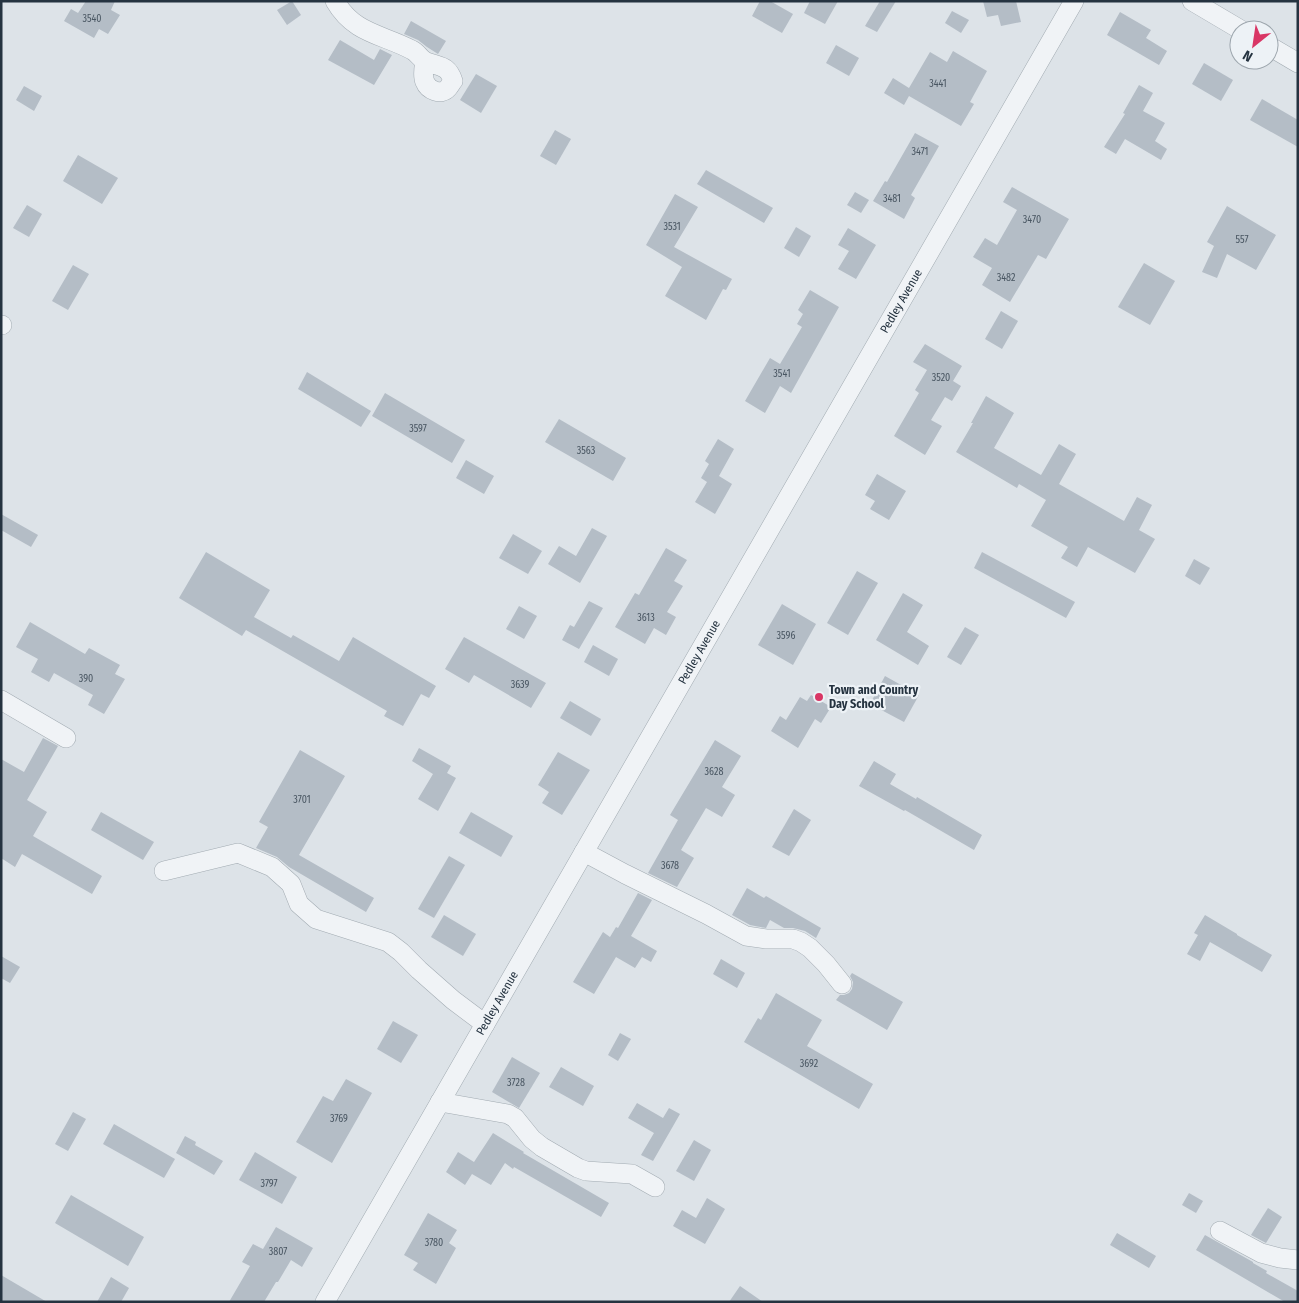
<svg xmlns="http://www.w3.org/2000/svg" width="1299" height="1303" font-family="'Fira Sans Condensed',sans-serif">
<rect width="100%" height="100%" fill="#dde3e8"/>
<g fill="#b4bdc6">
<path d="M86,1h29l-4,9 9,5 -12,19 -9,-5 -5,9 -30,-17 7,-12 7,4z"/>
<path d="M292,1l9,14 -14,10 -10,-15z"/>
<path d="M760,1h10l23,13 -11,19 -30,-17z"/>
<path d="M810,1h28l-13,23 -21,-11z"/>
<path d="M880,1h16l-19,31 -12,-6z"/>
<path d="M983,1h33l5,21 -20,4 -3,-11 -11,2z"/>
<path d="M952,11l17,9 -8,13 -16,-10z"/>
<path d="M1120,12l31,18 -5,8 21,13 -8,14 -52,-30z"/>
<path d="M411,21l35,20 -8,13 -11,-7 -9,-7 -14,-6z"/>
<path d="M340,40l34,20 6,-11 12,6 -18,30 -46,-25z"/>
<path d="M836,45l23,13 -10,18 -23,-13z"/>
<path d="M953,51l34,20 -17,31 4,2 -13,22 -52,-30 -5,9 -20,-12 9,-15 16,10 21,-36 17,10z"/>
<path d="M1204,63l29,17 -12,21 -29,-17z"/>
<path d="M476,74l21,12 -16,27 -21,-13z"/>
<path d="M1139,85l14,8 -10,18 22,12 -10,18 12,8 -6,11 -36,-21 -9,15 -12,-7 21,-33 -2,-1z"/>
<path d="M24,86l18,10 -8,15 -18,-11z"/>
<path d="M1262,99l36,21v27l-48,-27z"/>
<path d="M555,130l16,9 -15,26 -16,-9z"/>
<path d="M915,133l24,13 -28,49 4,3 -11,21 -31,-18 12,-20 2,1z"/>
<path d="M78,155l40,23 -16,26 -39,-23z"/>
<path d="M706,170l67,38 -9,15 -67,-39z"/>
<path d="M1012,187l57,32 -23,40 -8,-4 -28,47 -28,-17 10,-17 -19,-11 12,-19 12,7 20,-35 -14,-8z"/>
<path d="M855,192l14,8 -8,13 -14,-8z"/>
<path d="M675,194l23,13 -24,40 58,32 -6,11 -3,-1 -17,31 -41,-24 17,-29 -36,-22z"/>
<path d="M27,205l15,9 -13,23 -16,-9z"/>
<path d="M1227,206l49,29 -20,35 -29,-16 -10,24 -15,-6 12,-26 -7,-4z"/>
<path d="M796,227l15,9 -12,21 -15,-9z"/>
<path d="M848,228l28,17 -20,34 -18,-10 11,-18 -11,-6z"/>
<path d="M1144,263l31,18 -25,44 -32,-18z"/>
<path d="M73,265l16,9 -21,36 -16,-9z"/>
<path d="M810,290l29,17 -48,86 -11,-7 -15,27 -20,-12 25,-43 10,6 22,-37 -5,-3 6,-10 -5,-4z"/>
<path d="M1001,311l17,10 -16,28 -17,-10z"/>
<path d="M925,344l37,22 -9,15 8,5 -9,15 -7,-4 -14,23 11,6 -17,29 -31,-19 25,-43 -4,-3 12,-20 -14,-8z"/>
<path d="M307,372l64,39 -10,16 -63,-38z"/>
<path d="M385,393l80,47 -13,23 -80,-47z"/>
<path d="M986,396l28,17 -20,35 47,27 18,-31 17,10 -17,30 65,37 13,-24 15,8 -13,25 16,9 -20,34 -47,-26 -11,20 -16,-9 7,-11 -37,-21 15,-26 -27,-16 -2,4 -61,-36 17,-29h-2z"/>
<path d="M559,419l67,39 -13,23 -68,-39z"/>
<path d="M718,439l16,10 -15,27 13,8 -17,30 -20,-12 12,-20 -6,-4 8,-14 -4,-3z"/>
<path d="M466,460l28,16 -10,18 -28,-16z"/>
<path d="M877,474l29,17 -17,29 -19,-11 5,-8 -10,-6z"/>
<path d="M1,514l37,21 -7,12 -30,-17z"/>
<path d="M592,528l15,8 -27,47 -32,-19 11,-18 17,10z"/>
<path d="M513,534l29,17 -14,23 -29,-16z"/>
<path d="M666,548l21,12 -13,21 9,5 -16,26 9,5 -10,18 -12,-7 -9,16 -30,-17 20,-34 4,2z"/>
<path d="M206,552l64,38 -16,27 37,21 2,-3 46,26 14,-24 83,49 -7,12 -8,-4 -18,32 -19,-10 3,-5 -141,-81 -4,6 -63,-38z"/>
<path d="M982,552l93,50 -9,16 -92,-50z"/>
<path d="M1194,559l16,9 -10,17 -15,-9z"/>
<path d="M857,571l21,12 -30,52 -21,-12z"/>
<path d="M903,593l20,12 -16,27 22,14 -11,19 -42,-25z"/>
<path d="M589,601l14,7 -24,41 -17,-9 8,-15 4,2z"/>
<path d="M782,604l34,20 -23,41 -35,-20z"/>
<path d="M519,606l18,10 -13,23 -18,-10z"/>
<path d="M30,622l55,32 4,-6 31,17 -5,9 10,5 -21,35 -16,-9 5,-10 -39,-22 -5,9 -18,-10 7,-13 -22,-12z"/>
<path d="M965,627l14,8 -18,30 -14,-8z"/>
<path d="M464,637l82,46 -15,25 -57,-33 -5,8 -24,-14z"/>
<path d="M593,645l25,14 -9,17 -25,-14z"/>
<path d="M885,676l34,19 -15,27 -34,-18z"/>
<path d="M811,695l20,12 -10,16 -6,-4 -17,29 -27,-17 9,-15 6,4 14,-23 7,4z"/>
<path d="M570,701l31,18 -10,17 -31,-18z"/>
<path d="M43,738l15,8 -31,54 20,12 -14,24 69,40 -10,18 -70,-40 -7,13 -14,-9v-99l23,13z"/>
<path d="M715,740l26,16 -19,31 13,8 -13,22 -16,-9 -25,42 13,8 -17,29 -29,-14 30,-53 -8,-5z"/>
<path d="M419,748l32,18 -4,7 9,5 -18,33 -20,-12 15,-25 -21,-13z"/>
<path d="M300,750l45,26 -46,79 75,43 -8,14 -77,-45 -12,-10 -21,-9 12,-21 -9,-5z"/>
<path d="M558,752l32,18 -28,45 -20,-12 7,-11 -11,-7z"/>
<path d="M874,761l22,13 -6,10 26,15 1,-2 65,38 -8,15 -69,-40 -1,1 -45,-25z"/>
<path d="M794,809l17,11 -22,36 -17,-9z"/>
<path d="M101,812l53,30 -11,18 -52,-30z"/>
<path d="M471,812l42,24 -12,21 -42,-24z"/>
<path d="M449,856l16,9 -31,53 -16,-9z"/>
<path d="M747,888l17,10 2,-2 55,32 -5,10 -11,-7 -12,-3h-9l-14,-8 -4,8 -16,-3 -18,-10z"/>
<path d="M638,893l14,7 -21,36 26,15 -6,11 -9,-5 -7,11 -19,-11 -22,37 -21,-12 30,-50 7,5 6,-10 2,1z"/>
<path d="M444,915l32,19 -13,22 -32,-19z"/>
<path d="M1205,915l32,19v1l35,20 -10,17 -52,-30 -10,19 -13,-7 11,-19 -4,-2z"/>
<path d="M1,956l19,11 -10,16 -9,-5z"/>
<path d="M721,959l24,14 -8,15 -24,-14z"/>
<path d="M852,973l51,29 -16,28 -51,-30 4,-5h4l5,-2 3,-4 1,-7 -3,-6z"/>
<path d="M776,993l46,27 -15,26 66,38 -14,25 -115,-67 14,-24 3,2z"/>
<path d="M393,1021l25,14 -17,28 -24,-14z"/>
<path d="M620,1033l11,6 -13,22 -10,-6z"/>
<path d="M512,1057l28,16 -21,35 -27,-16z"/>
<path d="M561,1067l33,19 -11,20 -34,-19z"/>
<path d="M346,1079l26,14 -40,70 -36,-21 27,-46 10,5z"/>
<path d="M637,1103l26,15 6,-10 11,6 -27,47 -12,-6 13,-22 -26,-15z"/>
<path d="M73,1112l13,7 -18,32 -13,-7z"/>
<path d="M114,1124l61,35 -11,19 -61,-34z"/>
<path d="M493,1133l31,19 -1,1 86,50 -8,14 -87,-50 -1,2 -8,-6 -14,22 -19,-11 -7,11 -19,-13 12,-20 16,10z"/>
<path d="M185,1136l11,6 -1,3 28,16 -9,14 -38,-22z"/>
<path d="M694,1140l17,10 -17,31 -18,-10z"/>
<path d="M255,1152l42,25 -15,27 -43,-24z"/>
<path d="M1189,1193l14,8 -7,12 -14,-8z"/>
<path d="M71,1195l73,42 -16,29 -73,-43z"/>
<path d="M707,1198l18,11 -20,35 -32,-18 9,-16 14,8z"/>
<path d="M1268,1208l14,9 -16,26 -15,-8z"/>
<path d="M428,1213l29,17 -8,13 7,5 -20,36 -23,-14 5,-7 -14,-8z"/>
<path d="M276,1227l37,21 -11,19 -11,-7 -13,22h-2l-12,20h-35l21,-36 -8,-4 11,-18 10,5z"/>
<path d="M1117,1233l39,23 -7,12 -39,-23z"/>
<path d="M1205,1235l48,27v1l14,8 -1,2 32,18v11h-13l-89,-52z"/>
<path d="M1,1275l46,27h-46z"/>
<path d="M111,1277l18,11 -8,14h-24z"/>
<path d="M740,1286l23,16h-34z"/>
</g>
<g fill="none" stroke-linecap="round" stroke-linejoin="round">
<defs>
<g id="minor">
<path d="M335,1c19,33 47,33 77,49 6,3 9,10 15,12 13,5 21,3 26,19 -1,1 -4,6 -5,7 -7,8 -20,2 -23,-6 -3,-6 -1,-15 0,-21"/>
<path d="M1192,1l49,29"/>
<path d="M1269,46l29,17"/>
<path d="M1,325h1"/>
<path d="M1,700l65,38"/>
<path d="M584,852l41,22 81,40 40,22 20,3h27l8,3 9,6 16,16 16,20"/>
<path d="M164,871l74,-18 34,14 19,17 8,20 17,15 72,23 13,10 18,18 34,30 32,24"/>
<path d="M440,1102l68,12 7,4 17,21 10,8 36,21 8,3 46,3 23,13"/>
<path d="M1220,1231l41,22 19,5 18,2"/>
<path id="s1" d="M325,1302l749,-1301"/>
</g>
</defs>
<use href="#minor" stroke="#a2abb2" stroke-width="20"/>
<use href="#minor" stroke="#f0f3f6" stroke-width="19"/>
</g>
<circle fill="#d93665" stroke="#edf2f6" stroke-width="2" cx="819" cy="697" r="5"/>
<g text-anchor="middle" stroke-width="4.5" stroke-linejoin="round" paint-order="stroke">
<g font-size="10" fill="#495662">
<text x="92" y="22">3540</text>
<text x="938" y="87">3441</text>
<text x="920" y="155">3471</text>
<text x="892" y="202">3481</text>
<text x="1032" y="223">3470</text>
<text x="672" y="230">3531</text>
<text x="1242" y="243">557</text>
<text x="1006" y="281">3482</text>
<text x="782" y="377">3541</text>
<text x="941" y="381">3520</text>
<text x="418" y="432">3597</text>
<text x="586" y="454">3563</text>
<text x="646" y="621">3613</text>
<text x="786" y="639">3596</text>
<text x="86" y="682">390</text>
<text x="520" y="688">3639</text>
<text x="714" y="775">3628</text>
<text x="302" y="803">3701</text>
<text x="670" y="869">3678</text>
<text x="809" y="1067">3692</text>
<text x="516" y="1086">3728</text>
<text x="339" y="1122">3769</text>
<text x="269" y="1187">3797</text>
<text x="434" y="1246">3780</text>
<text x="278" y="1255">3807</text>
</g>
<g font-size="12" fill="#253340" stroke="#edf2f6">
<text dy="4" stroke="none"><textPath href="#s1" startOffset="1155">Pedley Avenue</textPath></text>
<text dy="4" stroke="none"><textPath href="#s1" startOffset="750">Pedley Avenue</textPath></text>
<text dy="4" stroke="none"><textPath href="#s1" startOffset="345">Pedley Avenue</textPath></text>
</g>
<g font-size="12" font-weight="bold" fill="#253340" stroke="#edf2f6" text-anchor="start">
<text x="829" y="694">Town and Country<tspan x="829" dy="14">Day School</tspan></text>
</g>
</g>
<rect width="1299" height="1303" fill="none" stroke="#253340" stroke-width="5"/>
<g transform="translate(1254 45) rotate(210)"><circle r="24" fill="#edf2f6" stroke="#9da6ad"/>
<path d="M0-4L9 19L0 12L-9 19Z" fill="#d93665"/>
<text y="-8" font-size="14" font-weight="bold" text-anchor="middle" fill="#253340">N</text>
</g>
</svg>
